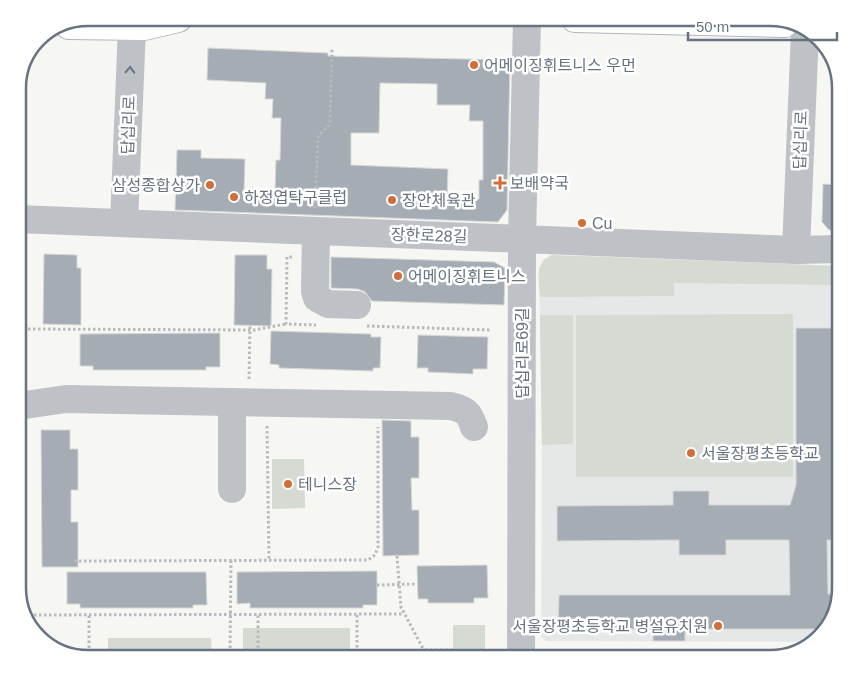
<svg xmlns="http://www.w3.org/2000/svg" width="858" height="676" font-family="Arial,'Noto Sans KR',sans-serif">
<rect width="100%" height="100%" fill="#f6f6f3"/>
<path fill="#e6e8e7" d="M552,255l288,11v322l-17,46 -11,8 -266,-1 -5,-5 1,-174 -3,-195 5,-8z"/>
<g fill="#d5dad3">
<path d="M552,255l288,11v19l-166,-2v13l-134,1c-1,-18 -6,-33 12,-42z"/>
<path d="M793,314v163h-217v-162z"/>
<path d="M540,315h33v129l-31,1z"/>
<path d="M272,459h32l1,49 -33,1z"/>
<rect x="453" y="625" width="32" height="33"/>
<rect x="243" y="628" width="107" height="30"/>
<path d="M108,638h103l1,20h-104z"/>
</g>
<g fill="#a6acb3" stroke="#d7d8d6" fill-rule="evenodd">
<path d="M208,48l120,5v3l182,4 -3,150 -9,12 -323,-12 2,-60h24v8l44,1 -1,32h31l1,-31h4l1,-42h-9l1,-19h-8l1,-16 -59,-3zM380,83l57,1v21h33l-1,16h14v59h-4v19h-32l1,-30 -97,-4v-32h28z"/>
<path d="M823,184l17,1v46l-11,-1 -7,-8z"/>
<path d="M44,254l33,1v13h4v57l-38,-1z"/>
<path d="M235,255h32v14h5l-1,57 -37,-1z"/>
<path d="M331,257l163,5 11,6 -1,37 -132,-4 -7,-9 -7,-3 -27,-1z"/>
<path d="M796,328h44v148h-7v64h-6l1,54h4l1,15 -8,20h-140v12h-32v-12h-95l1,-34h231l-1,-55h-63v15h-47v-15l-122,1v-35l116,-1v-14h36v14h81l6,-20z"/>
<path d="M271,331l100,3v3h10l-1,31h-7v3l-94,-3v-3l-9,-1z"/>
<path d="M220,333v34h-14v3h-113v-4h-13v-32z"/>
<path d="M418,335l70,2 -1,32h-14v5l-45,-2v-4h-11z"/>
<path d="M382,420l29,1v16h8v41h-8l1,32h7v45l-36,1z"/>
<path d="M41,430h29v19h8v41h-7v32h7v45h-36z"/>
<path d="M487,565l1,33h-14v5h-46v-4h-10l-1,-33z"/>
<path d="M377,571v34h-14v3h-113v-5l-13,1v-32z"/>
<path d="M67,572h139l1,33h-14v3h-113v-4h-13z"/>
</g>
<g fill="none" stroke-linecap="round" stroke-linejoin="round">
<defs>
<g id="major">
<path d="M575,18l209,5"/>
<path d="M69,25l75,1 34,-8"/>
</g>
</defs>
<use href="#major" stroke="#b2b5b9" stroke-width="30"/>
<g stroke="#b8babd" stroke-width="3" stroke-dasharray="2.5 2.5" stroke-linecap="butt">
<path d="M315,208l3,-70c3,-8 11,-9 12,-17l2,-73"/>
<path d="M292,257h-5l-1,67 30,1"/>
<path d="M367,326l124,4"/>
<path d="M28,329l226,1 32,-6"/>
<path d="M249,379l1,-54"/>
<path d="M267,426l2,134"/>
<path d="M397,556l4,51 27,51"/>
<path d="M74,561l294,-1 7,-5 3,-8v-120"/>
<path d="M377,585l40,-1"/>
<path d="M29,615l375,-1"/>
<path d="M357,615v43"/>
<path d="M425,650h28"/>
<path d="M230,657l28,1"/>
<path d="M89,658v-43"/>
<path d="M230,658l1,-98"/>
<path d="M258,658v-43"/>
</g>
<g stroke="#bec1c5" stroke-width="28">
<path d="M18,219l778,31 44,-1"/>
<path d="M124,223l8,-196"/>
<path d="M316,231l-1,60 2,7 11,6 29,1"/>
<path d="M796,250l9,-219"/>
<path d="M18,406l48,-7 385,7c15,4 18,6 23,21"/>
<path d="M232,489v-87"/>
<path d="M521,658l1,-419 5,-221"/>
</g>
<use href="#major" stroke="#fff" stroke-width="28"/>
</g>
<defs><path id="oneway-chevron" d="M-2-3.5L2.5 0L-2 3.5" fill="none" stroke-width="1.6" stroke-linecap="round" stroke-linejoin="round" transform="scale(1.25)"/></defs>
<use stroke="#687381" href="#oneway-chevron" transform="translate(130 70) rotate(-88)"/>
<g fill="#d06f3a" stroke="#fff" stroke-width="2">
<circle cx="474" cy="65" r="5"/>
<path d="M497.5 175.5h5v5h5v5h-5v5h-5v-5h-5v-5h5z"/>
<circle cx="210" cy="185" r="5"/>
<circle cx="234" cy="197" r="5"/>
<circle cx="392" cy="200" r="5"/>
<circle cx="582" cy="223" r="5"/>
<circle cx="398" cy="276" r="5"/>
<circle cx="691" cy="453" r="5"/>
<circle cx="288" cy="484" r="5"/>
<circle cx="718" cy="626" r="5"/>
</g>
<g text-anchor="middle" stroke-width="5" stroke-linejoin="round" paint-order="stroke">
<g font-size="16" fill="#687381" stroke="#fff" text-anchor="start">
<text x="484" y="71">어메이징휘트니스 우먼</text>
<text x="510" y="189">보배약국</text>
<text x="200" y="191" text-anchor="end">삼성종합상가</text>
<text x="244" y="203">하정엽탁구클럽</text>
<text x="402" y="206">장안체육관</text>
<text x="592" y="229">Cu</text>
<text x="408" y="282">어메이징휘트니스</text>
<text x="701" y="459">서울장평초등학교</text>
<text x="298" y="490">테니스장</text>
<text x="708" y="632" text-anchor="end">서울장평초등학교 병설유치원</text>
</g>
<g font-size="16" fill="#687381" stroke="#fff">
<text transform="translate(128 125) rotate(-88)" y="6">답십리로</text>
<text transform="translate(800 140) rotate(-88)" y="6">답십리로</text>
<text transform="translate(429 235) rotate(2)" y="6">장한로28길</text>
<text transform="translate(522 353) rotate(-90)" y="6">답십리로69길</text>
</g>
</g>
<path d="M0 0H858V676H0ZM88 26H770A62 62 0 0 1 832 88V588A62 62 0 0 1 770 650H88A62 62 0 0 1 26 588V88A62 62 0 0 1 88 26Z" fill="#fff" fill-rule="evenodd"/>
<path fill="none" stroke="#687381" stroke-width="2.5" d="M88 26H770A62 62 0 0 1 832 88V588A62 62 0 0 1 770 650H88A62 62 0 0 1 26 588V88A62 62 0 0 1 88 26Z"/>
<path d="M688 32v8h149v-8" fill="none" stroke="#687381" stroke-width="2.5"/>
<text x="696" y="32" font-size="15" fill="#687381" stroke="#ffffff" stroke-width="4" paint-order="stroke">50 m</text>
</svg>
